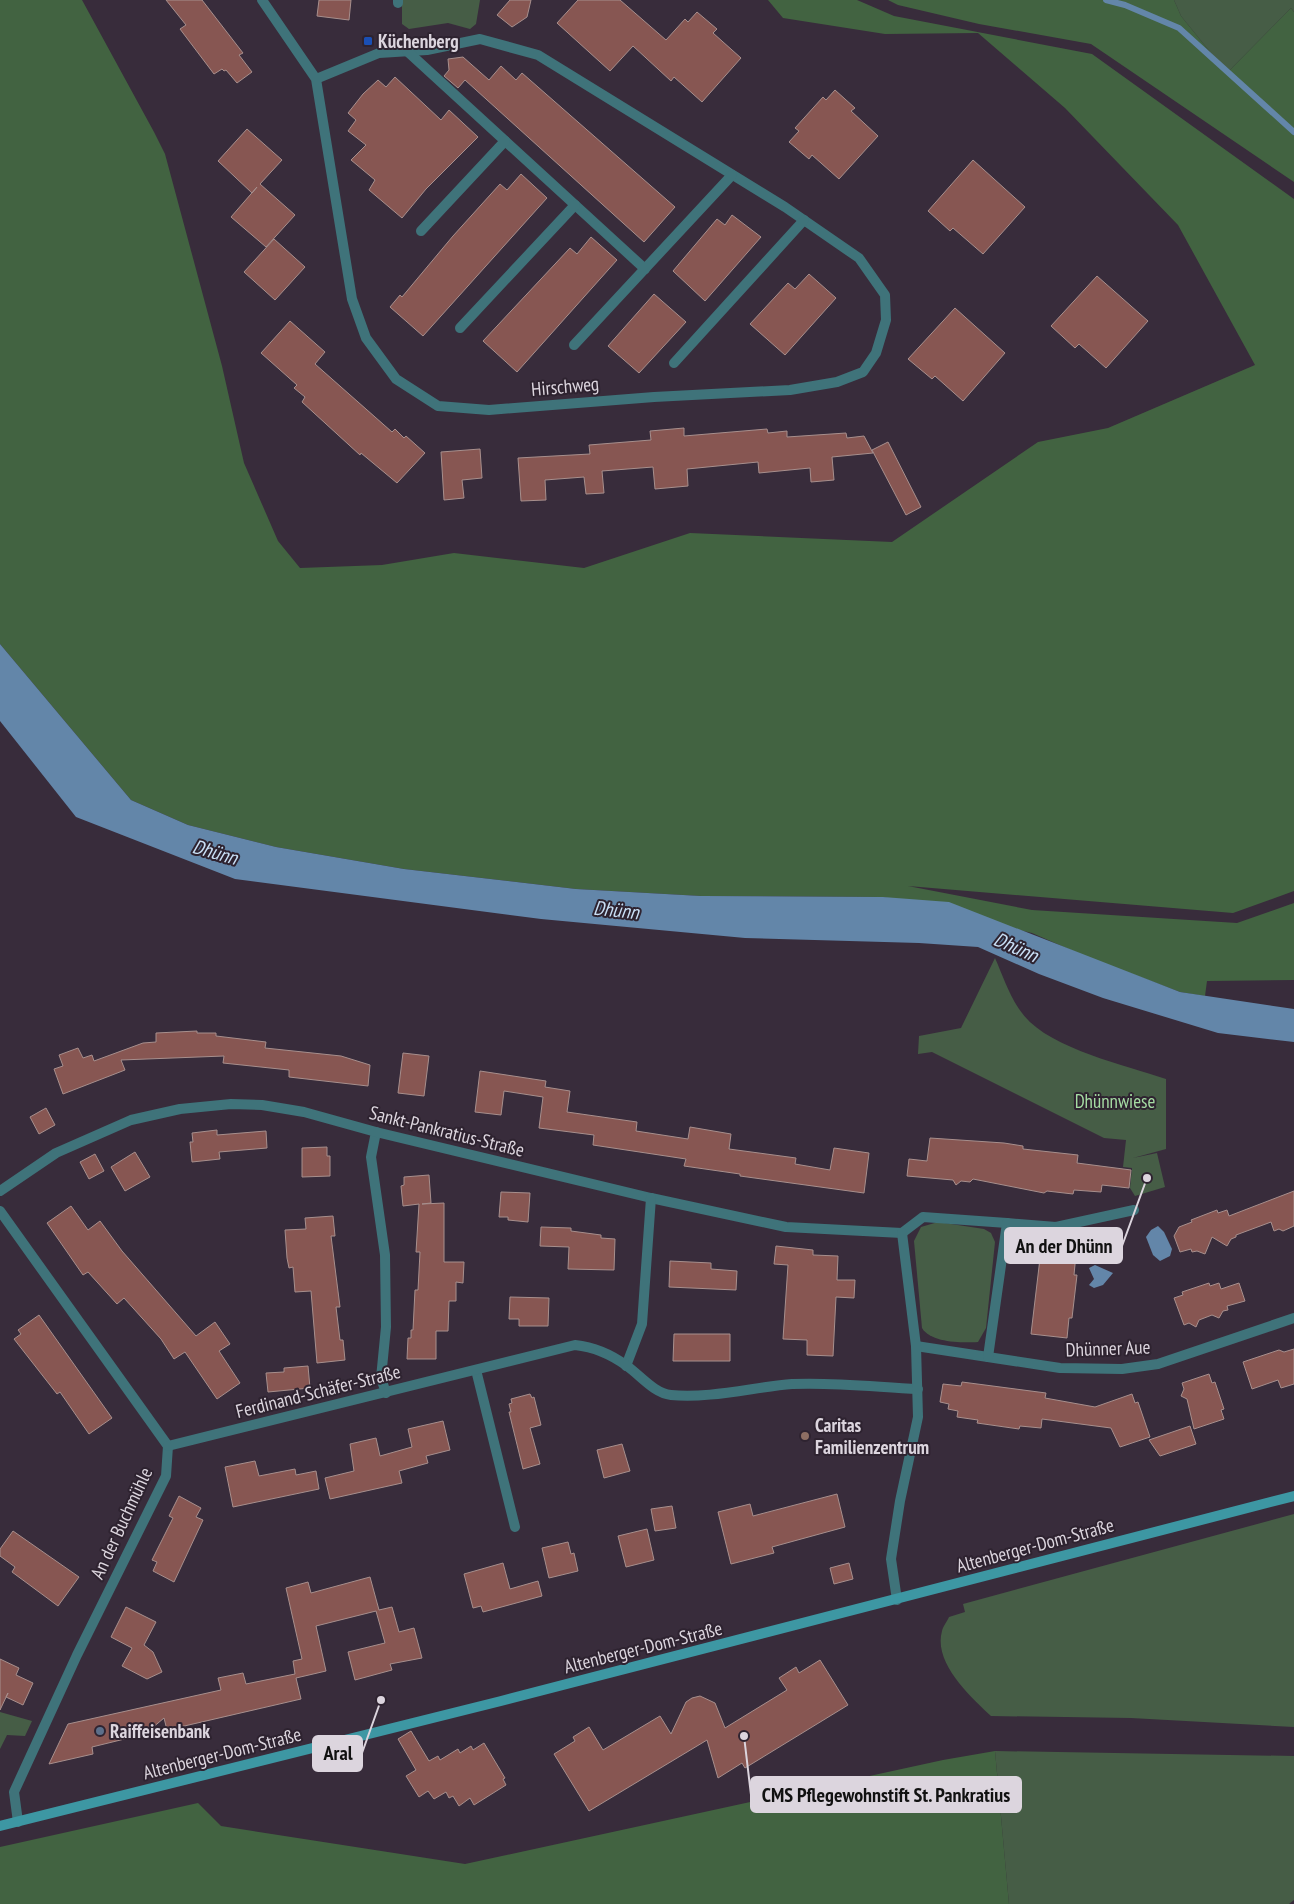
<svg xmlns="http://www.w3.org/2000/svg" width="1294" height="1904" font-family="'PT Sans Narrow',sans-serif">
<rect width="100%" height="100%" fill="#382c3b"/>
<g fill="#465d46">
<path d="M402,0h78l-4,24 -6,5 -22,-6 -39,6 -7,-5z"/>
<path d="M1174,0h120v12l-3,-4 -64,65 -46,-57z"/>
<path d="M995,958c8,18 15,40 27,55 25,35 103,52 144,66v70l-33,9 24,-5 8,34 -30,9 -5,-8 2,-20 -9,-1 3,-27 -22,-2 -172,-86 -14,2 1,-18 42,-8z"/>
<path d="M938,1222l46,7 7,4 4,9 -9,86 -8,14c-16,1 -47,1 -56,-14l-8,-87 7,-14z"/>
<path d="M1294,1514v213l-163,-9 -140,-2c-20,-19 -58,-53 -49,-85 1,-5 5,-9 7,-14l16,-5 -2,-8z"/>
<path d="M0,1712l32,9 -7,15 -18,-1 -7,14z"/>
<path d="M995,1751l299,5v144l-5,4h-280z"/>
</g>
<g fill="#426341">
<path d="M0,0h82l72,132 11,22 57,212 22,97 34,78 22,27 82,-3 72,-12 130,15 106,-35 202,9 146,-100 70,-14 147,-63 -77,-140 -113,-117 -87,-75 -93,1 -102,-16 -15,-18h89l37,16 198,38 202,145v692l-61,22 -325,-27 124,24 205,13 57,-20v77l-87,1 -2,15 -25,-4 -93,-35 -55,-24 -149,-36 -182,-1 -125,-7 -172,-20 -128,-22 -88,-22 -57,-25 -131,-156z"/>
<path d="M888,0h286l7,16 46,57 64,-65 3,4v170l-203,-138 -112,-20 -81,-19z"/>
<path d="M995,1751l14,153h-1009v-57l198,-44 23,23 244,38 478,-104z"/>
</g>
<g fill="#6386a9">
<path d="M0,644l131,156 57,25 88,22 128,22 172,20 125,7 182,1 66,5 231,90 114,17v33l-76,-9 -115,-35 -64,-24 -61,-27 -59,-4 -174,-5 -204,-19 -306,-40 -159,-62 -76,-96z"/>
<path d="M1158,1226l6,6 8,17 -2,7 -10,5 -7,-6 -7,-18 5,-7z"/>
<path d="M1095,1265l18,8 -10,12 -9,3 -5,-3 5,-6 -5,-11z"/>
</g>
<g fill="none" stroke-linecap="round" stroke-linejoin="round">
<path stroke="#6386a9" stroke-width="6" d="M1106,0l19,5 54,23 115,104"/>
</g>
<g fill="#875652" stroke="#a78f8d">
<path d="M166,0h36l41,53 -4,2 13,17 -15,11 -11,-13 -2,1 -2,-2 -8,5 -34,-45 6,-4z"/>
<path d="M319,0h32l-2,20 -32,-4z"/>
<path d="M510,0h21l-4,17 -15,10 -15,-12z"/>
<path d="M578,0h42l46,40 19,-21 3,3 9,-10 20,17 -4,4 28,25 -39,44 -28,-25 -3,4 -38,-35 -23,25 -53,-48z"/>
<path d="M463,57l26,23 12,-14 15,14 6,-7 153,134 -31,35 -179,-162 -7,8 -14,-12 5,-6 -1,-11z"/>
<path d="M395,77l46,43 8,-10 29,27 -52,52 -24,29 -33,-28 6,-10 -24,-20 15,-15 -18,-14 8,-11 -8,-7 15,-19 15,-14 8,7z"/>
<path d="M835,90l20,18 -4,3 27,25 -39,43 -27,-24 -3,4 -20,-17 10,-11 -4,-3 28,-31 3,3z"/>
<path d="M247,129l35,31 -22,24 35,31 -29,32 -35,-30 26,-30 -5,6 -34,-32z"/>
<path d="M973,160l52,47 -42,47 -30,-26 -3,3 -22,-20z"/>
<path d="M521,174l26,24 -124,138 -33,-29 10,-12 2,2 51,-61 47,-52 7,6z"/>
<path d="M732,215l29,22 -56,64 -32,-30 44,-52 8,6z"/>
<path d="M591,237l26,23 -100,112 -34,-31 87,-93 7,6z"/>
<path d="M274,239l31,28 -30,33 -31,-28z"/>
<path d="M809,274l27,24 -51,57 -35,-31 38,-41 7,6z"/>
<path d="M1097,276l51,45 -42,47 -27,-24 -4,4 -24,-22z"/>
<path d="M654,294l32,28 -47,51 -31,-27z"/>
<path d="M955,308l50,45 -42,48 -28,-25 -3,3 -24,-20z"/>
<path d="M290,321l35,31 -10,12 77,68 3,-3 9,9 2,-2 19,17 -28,30 -36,-30 -1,2 -58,-53 3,-5 -11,-9 3,-3 -36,-32z"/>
<path d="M684,428v8l83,-7 1,4 19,-2v6l59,-4 1,5 17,-2 9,17 -41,4 2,23 -23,2 -1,-14 -51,5 -1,-11 -71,7 1,17 -33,3 -2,-22 -51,4 2,22 -18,1 -2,-17 -39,3 1,20 -25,1 -3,-43 72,-4 -1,-9 62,-5 -1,-9z"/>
<path d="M888,442l33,65 -15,8 -34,-65z"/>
<path d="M480,449l2,29 -20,2 2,18 -20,2 -3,-48z"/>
<path d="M197,1031v2h19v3l50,6 -1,6 76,8 29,9 -2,21 -79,-9v-7l-66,-7 1,-7 -103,4 4,10 -62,24 -9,-25 9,-3 -4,-11 19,-7 5,10 9,-3 2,6 49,-18 13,-1v-9z"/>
<path d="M403,1053l26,3 -5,40 -26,-3z"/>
<path d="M480,1071l66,10 -1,6 25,4 -3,21 70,10 -1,9 52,8 2,-12 41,7 -2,15 67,9 -1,6 35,6 4,-22 35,5 -5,40 -124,-17v-2l-56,-8 2,-7 -93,-14 1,-10 -55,-7 4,-31 -39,-6 -3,24 -26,-3z"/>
<path d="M46,1108l9,17 -16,9 -9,-17z"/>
<path d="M217,1130v5l49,-4 1,17 -48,4 1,7 -28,3 -2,-20h3l-1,-9z"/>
<path d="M930,1138l74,5 19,3v3l55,6 -1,8 54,7 -2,18 -27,-3 -1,7 -27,-2 -1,4 -26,-3 -3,2 -71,-14 -3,3 -9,-1 -5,4 -3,-5 -46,-4 2,-17 18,2z"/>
<path d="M327,1147v9h3v20l-28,1v-29z"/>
<path d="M135,1152l15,25 -25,14 -14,-24z"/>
<path d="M95,1154l9,17 -15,8 -9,-17z"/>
<path d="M429,1175l2,28 -9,1 22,-1v59h20l-1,21 -7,-1v19h-7l-1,30h-12v28h-29l1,-21h3v-8h2l2,-40h3l2,-38h-4l3,-48 -16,2 -2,-20 3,-1v-8z"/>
<path d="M1294,1191v35l-11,5 -4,-2 -5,2 -3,-9 -35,13v2l-5,2 -4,7 -15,-9 -7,17 -8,-3 -5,1 -1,-3 -11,3 -6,-16 5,-9 13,-5 -1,-2 26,-10 1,3 9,-3 2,6z"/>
<path d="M501,1192l29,1 -2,29 -20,-2v-3h-9z"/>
<path d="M71,1206l17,24 12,-9 22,30 74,85 19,-14 15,22 -11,7 21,32 -23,16 -32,-47 -11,7 -13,-20 -37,-41 -7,6 -29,-32 -5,3 -36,-52z"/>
<path d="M333,1216l2,20h-4l9,71h-4l4,33h3l2,20 -28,3 -6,-72 -16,1 -2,-25 -4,1 -2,-10 -2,-28 21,-1 -1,-11z"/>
<path d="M541,1227l30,1v3l30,4v3l14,1 -1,31 -46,-1 1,-22 -29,-1z"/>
<path d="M776,1246l37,4v5l25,1 -1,24h18l-1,18 -18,-1 -3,59 -26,-1v-15l-24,-1 5,-74 -14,-1z"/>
<path d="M1041,1250l35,4 -2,21h3l-5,43h-3l-2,20 -36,-4z"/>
<path d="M670,1261l41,2v6l26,2 -1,19 -67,-3z"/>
<path d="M1209,1283l1,3 9,-3 2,6 18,-6 6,18 -18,5 1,4 -5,1 -4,7 -7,-3 -13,5 -3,7 -7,-4 -5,2 -10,-27 9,-3 -1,-3z"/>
<path d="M510,1297l39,1 -1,28h-29v-7h-10z"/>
<path d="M39,1315l73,103 -23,16 -29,-42 -3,2 -43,-55 7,-5 -3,-4z"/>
<path d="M674,1334h56v27h-57z"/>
<path d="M1294,1349v35l-13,4 -3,-8 -26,9 -9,-27 36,-12 5,2z"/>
<path d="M308,1366l2,22 -42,4 -2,-19 18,-1v-4z"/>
<path d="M1209,1374l3,9 3,-1 9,27 -3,1 3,9 -30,10 -7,-30 -6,-3 3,-7 -2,-6z"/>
<path d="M962,1382l84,11 -1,5 50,9 37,-13 3,9 3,-1 12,35 -30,10 -9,-19 -69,-9 -1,9 -21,-2 -1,3 -42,-6 1,-3 -21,-3 1,-6 -10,-2 1,-5 -9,-2 3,-18 18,2z"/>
<path d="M530,1394l2,4 2,-1 7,28 -11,3 10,36 -17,5 -14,-57h2l-2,-8 3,-1 -1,-4z"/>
<path d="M443,1421l7,29 -24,6 2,7 -29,8 3,12 -72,16 -5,-21 29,-7 -4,-27 26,-6 4,18 32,-9 -4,-18z"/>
<path d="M1190,1426l6,18 -36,12 -11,-16z"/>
<path d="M622,1444l8,27 -26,7 -7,-28z"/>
<path d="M255,1461l4,15 36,-7 1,6 20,-4 3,18 -86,18 -8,-40z"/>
<path d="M837,1494l8,33 -73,20 2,6 -43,11 -13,-52 32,-8 3,12z"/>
<path d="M179,1496l22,12 -5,9 7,3 -29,62 -21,-11 4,-9 -5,-2 21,-42 -4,-2z"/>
<path d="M672,1506l4,22 -21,3 -4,-22z"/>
<path d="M647,1529l7,31 -28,7 -8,-31z"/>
<path d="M13,1531l66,46 -21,29 -46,-34 3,-5 -15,-11v-7z"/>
<path d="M568,1542l3,12 3,-1 4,18 -29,7 -7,-30z"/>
<path d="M503,1563l7,26 28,-8 4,15 -59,16 -2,-6 -8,2 -9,-34z"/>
<path d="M849,1563l4,16 -19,5 -4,-16z"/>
<path d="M370,1577l9,33 13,-3 7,25 15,-4 8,30 -32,6 2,6 -37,10 -7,-28 37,-9 -9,-32 -60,15 10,45 -30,7 5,21 -134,31 -3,-12 -19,16 -53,13 1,7 -44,10 19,-40 153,-34 -3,-12 25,-5 3,11 49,-10 -2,-13 9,-2 -16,-71 22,-6 3,11z"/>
<path d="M126,1607l30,15 -12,23 9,7 9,20 -15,7 -25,-13 10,-18 -21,-11z"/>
<path d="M0,1659l19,9 -3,7 17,8 -10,22 -17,-8 2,-4 -8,17z"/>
<path d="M820,1660l28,45 -103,63 -3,-5 -24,15 -11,-38 -118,71 -35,-57 21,-13 -2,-4 16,-10 14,23 57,-34 11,18 15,-32 6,-4 8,-2 15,7 10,25 62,-38 -8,-12 17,-11 3,6z"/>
<path d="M411,1731l18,30 9,-5 2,4 18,-11 2,4 11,-7 2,4 11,-7 21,35 -2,1 3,6 -32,20 -4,-7 -11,8 -6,-10 -4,2 -3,-6 -12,7 -6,-8 -9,6 -13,-21 10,-6 -18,-31z"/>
</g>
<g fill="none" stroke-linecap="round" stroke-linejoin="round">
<g stroke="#3f737a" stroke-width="10">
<path d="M262,0l54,79 36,220 14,39 30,41 42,27 51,4 165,-13 136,-7 47,-8 26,-10 13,-19 10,-33 -1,-25 -26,-37 -74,-51 -247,-152 -58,-16 -53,11 -48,3 -63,26"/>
<path d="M398,3v-3"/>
<path d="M407,51l238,218"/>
<path d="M421,231l84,-90"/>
<path d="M460,328l115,-123"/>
<path d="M574,345l158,-170"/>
<path d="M674,363l130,-143"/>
<path d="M376,1132l-5,25 14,98 1,72 -5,51 5,15"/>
<path d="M0,1191l56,-38 75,-33 49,-11 51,-5 31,1 42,7 72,20 275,66 135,29 116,6"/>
<path d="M0,1211l168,235 -2,30 -89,179 -63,137 4,30"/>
<path d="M902,1233l21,-16 84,6"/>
<path d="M916,1346l144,22 62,1 36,-5 136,-46"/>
<path d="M988,1357l19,-134 49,4 78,-17"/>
<path d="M626,1366l16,-42 9,-126"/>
<path d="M476,1370l39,157"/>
<path d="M168,1446l407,-101c19,2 37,10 52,21 14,10 27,27 44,29 37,4 84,-8 121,-11 42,-2 84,3 126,5"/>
<path d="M897,1600l-6,-41 9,-58 18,-84 -2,-71 -14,-113"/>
</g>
<path stroke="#3d97a3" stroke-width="10" d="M0,1826l501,-125 793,-205"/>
</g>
<rect fill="#1a4fb4" stroke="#2e2330" stroke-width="2" x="363" y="36" width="10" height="10" rx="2.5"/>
<circle fill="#8d6e63" stroke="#2e2330" stroke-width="2" cx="805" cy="1436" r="5"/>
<circle fill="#5c6f8a" stroke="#2e2330" stroke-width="2" cx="100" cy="1731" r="5"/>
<g text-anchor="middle" stroke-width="4" stroke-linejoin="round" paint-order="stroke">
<g font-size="19" font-weight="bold" fill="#dcd5de" stroke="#2e2330" text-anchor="start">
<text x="378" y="48">Küchenberg</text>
<text x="815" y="1432">Caritas<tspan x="815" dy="22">Familienzentrum</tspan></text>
<text x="110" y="1738">Raiffeisenbank</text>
</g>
<g font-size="19" fill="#dcd5de" stroke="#2e2330">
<text transform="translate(565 386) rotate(-5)" y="7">Hirschweg</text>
<text transform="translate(447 1131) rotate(14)" y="7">Sankt-Pankratius-Straße</text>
<text transform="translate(1108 1348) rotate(-2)" y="7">Dhünner Aue</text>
<text transform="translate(318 1391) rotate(-14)" y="7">Ferdinand-Schäfer-Straße</text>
<text transform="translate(121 1523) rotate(-65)" y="7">An der Buchmühle</text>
<text transform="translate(1035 1545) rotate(-15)" y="7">Altenberger-Dom-Straße</text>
<text transform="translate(643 1647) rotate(-14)" y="7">Altenberger-Dom-Straße</text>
<text transform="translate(222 1753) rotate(-14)" y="7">Altenberger-Dom-Straße</text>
</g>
<g font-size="19" fill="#a5dca3" stroke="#2e2330">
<text x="1115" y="1108">Dhünnwiese</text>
</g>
<g font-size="20" font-style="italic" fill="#c9dff5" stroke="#2e2330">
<text transform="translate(215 852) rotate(16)" y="7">Dhünn</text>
<text transform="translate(616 910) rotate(6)" y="7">Dhünn</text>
<text transform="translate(1016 947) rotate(24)" y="7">Dhünn</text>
</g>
</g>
<path fill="none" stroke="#dcd5de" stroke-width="2" d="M1147 1178L1122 1246M381 1700L362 1753M744 1736L751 1795"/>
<g fill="#dcd5de" stroke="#2e2330" stroke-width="2">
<circle cx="1147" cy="1178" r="5"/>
<circle cx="381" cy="1700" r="5"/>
<circle cx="744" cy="1736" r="5"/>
</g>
<g fill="#dcd5de" stroke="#dcd5de" stroke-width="2">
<rect x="1005" y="1228" width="117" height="35" rx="5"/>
<rect x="313" y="1736" width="49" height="35" rx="5"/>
<rect x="751" y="1777" width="270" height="35" rx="5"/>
</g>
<g font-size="20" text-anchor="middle" font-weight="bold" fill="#111">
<text x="1064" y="1253">An der Dhünn</text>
<text x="338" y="1760">Aral</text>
<text x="886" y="1802">CMS Pflegewohnstift St. Pankratius</text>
</g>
</svg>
